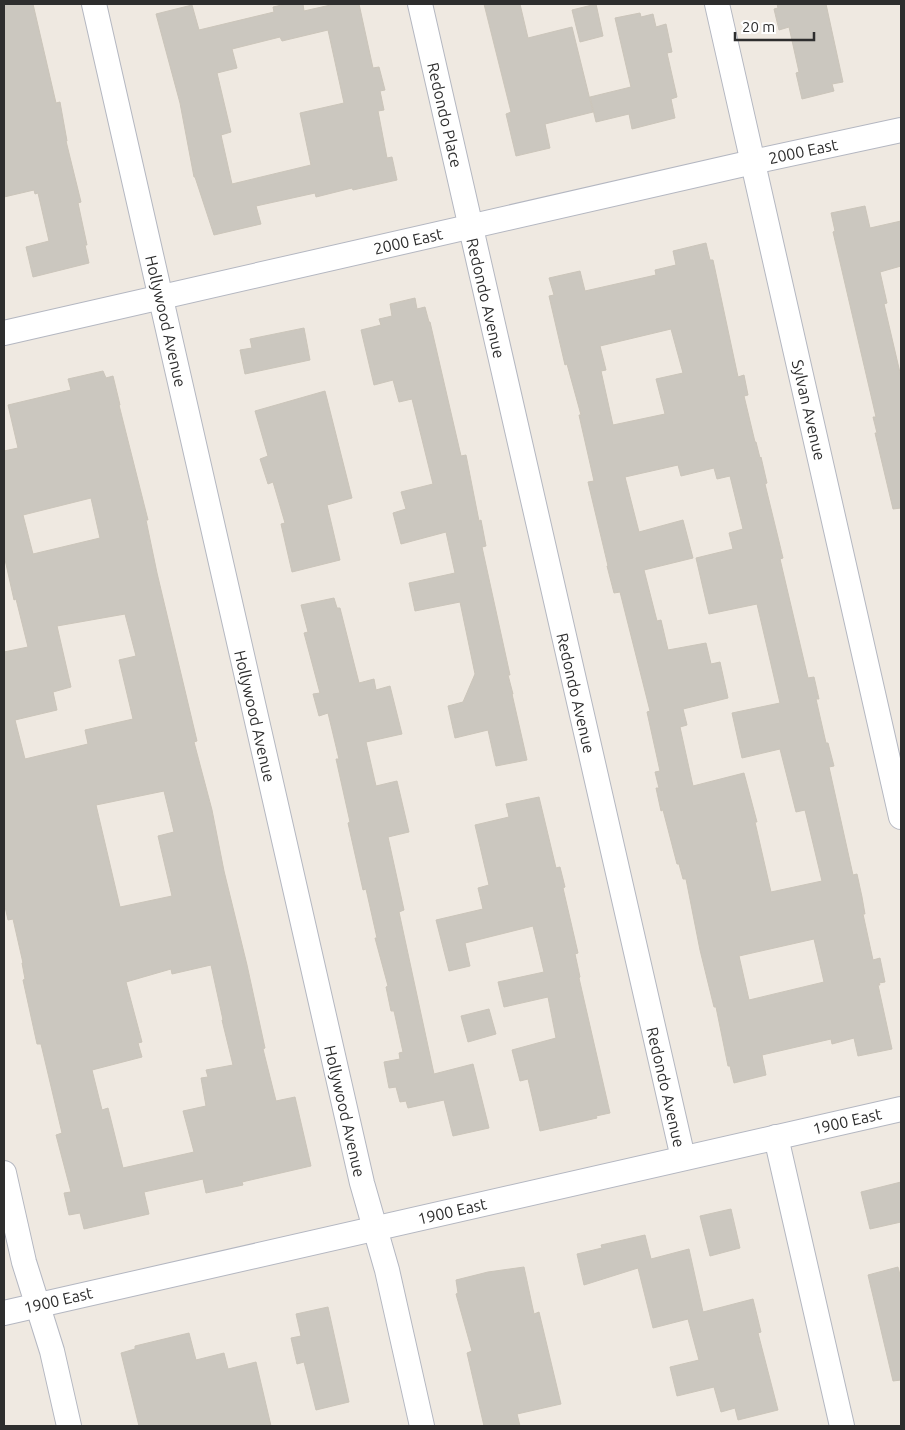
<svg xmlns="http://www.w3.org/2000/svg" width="905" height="1430" font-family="Ubuntu,sans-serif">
<rect width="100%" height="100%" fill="#efe9e1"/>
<g fill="#cbc7bf" stroke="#cbc5ba" fill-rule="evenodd">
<path d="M4,4h29l23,99 4,-1 7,39h-1l15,61 -3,1 9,42h-2l4,18 -56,14 -7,-30 23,-6 -11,-48 -3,1 -1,-4 -30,7z"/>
<path d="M286,4h17l1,7 31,-7h24l14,64 6,-1 6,23 -5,1 4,19 -6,1 9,47 5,-1 5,23 -44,10 -1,-2 -36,9 -1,-4 -59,13 5,18 -47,11 -19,-58h-1l-14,-74 -24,-89 36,-9 7,25 75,-18 -1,-5zM328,30l16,73 -44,10 11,52 -79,19 -11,-49 10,-3 -14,-59 20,-5 -5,-19 48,-12 2,4z"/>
<path d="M484,4h36l8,34 44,-11 21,85 -48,12 5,24 -34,8 -10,-42 5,-2z"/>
<path d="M596,4l7,32 -23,6 -8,-32z"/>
<path d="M777,4h49l17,78 -11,2 2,7 -32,8 -6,-26 3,-1 -10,-45 -10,3 -5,-21 4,-1z"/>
<path d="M640,13l1,4 12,-3 3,13 10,-3 6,28 -5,1 10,44 -6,2 4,19 -43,11 -3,-15 -33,8 -6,-25 41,-10 -16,-69z"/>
<path d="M865,206l5,22 31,-7v45l-21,6 7,31 -3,1 17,73v131l-8,1 -18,-76h2l-4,-16h3l-43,-185 2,-1 -4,-18z"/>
<path d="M706,243l4,17h3l25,117 6,-2 4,20 -4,1 11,46h1l4,16 1,-1 6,26 -2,1 18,74 -3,1 28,119 6,-1 5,22h-3l10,44h2l6,23 -5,1 24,108 4,-1 5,23 3,17h-2l10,46 7,-2 5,24 -6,1 1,2h-2l14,64 -34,7 -4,-18 -22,6 -1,-5 -69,16 4,20 -32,8 -4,-17h-2l-12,-59h-2l-14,-57 -14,-71h-3l-4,-15h-2l-14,-54 -2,1 -5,-23h3l-4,-16 5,-1 -13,-59 3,-1 -30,-119 -6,1 -7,-27h1l-20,-84 6,-1 -15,-66h2l-14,-51 -2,1 -16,-69 5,-1 -5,-17 31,-7 5,20 71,-16 -1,-5 21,-5 -3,-14zM671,329l12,44 -27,6 9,35 -52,11 -12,-54 5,-1 -6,-24zM678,465l3,11 33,-8 3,11 13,-3 13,53 -14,4 4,16 -37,9 13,56 48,-10 23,99 -48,10 10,45 38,-9 16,63 9,-2 17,71 -51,11 -16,-70h2l-13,-49 -51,13 -13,-59 7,-2 -4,-16 45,-11 -8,-36 -9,2 -5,-21 -38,7 -7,-30 -4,1 -13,-51 49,-12 -10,-38 -44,12 -14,-55zM814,939l10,43 -75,18 -10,-44z"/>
<path d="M415,298l2,11 8,-2 4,15h1l31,134 5,-1 13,66 2,-1 5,26 -4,1 28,128h-2l5,19h-1l15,66 -31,6 -8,-36 -33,8 -7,-32 15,-4 12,-28 -15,-72 -45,9 -6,-28 46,-10 -9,-41 -45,12 -8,-31 13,-4 -5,-17 32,-8 -21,-85 -13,3 -6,-22 -19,5 -13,-55 20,-5 -2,-6 13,-3 -2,-12z"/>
<path d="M304,328l6,32 -65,14 -5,-24 12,-2 -2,-9z"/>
<path d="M103,371l3,7 7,-2 7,29h-1l29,115h-2l11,53 40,168 -3,1 18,68 12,61 23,94 18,83 -2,1 13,52 19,-4 16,69 -69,16 1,3 -37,8 -3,-14 -59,13 5,22 -65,15 -4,-16 -11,2 -5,-22 7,-1 -15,-57 6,-2 -21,-89h-4l-14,-64 2,-1 -3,-16h1l-10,-44 -5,1 -4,-18v-250l24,-5 -12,-48 -2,1 -10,-45v-104l14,-3 -10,-43 63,-15 -3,-11zM91,498l9,40 -67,16 -10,-39zM125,614l11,42 -17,4 14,59 -48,11 3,14 -63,15 -10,-39 42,-10 -4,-18 18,-5 -14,-61zM164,791l10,41 -16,4 14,60 -52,11 -24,-102zM211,965l12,55h-1l11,45 -27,5 2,7 -7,1 5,28 -23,5 11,41 -71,16 -15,-60 -6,2 -10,-40 50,-13 -4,-14 4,-1 -16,-60 45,-13 1,5z"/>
<path d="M325,391l27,107 -25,7 13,55 -48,12 -11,-48 4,-1 -12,-41 -5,2 -8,-25 8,-3 -13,-45z"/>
<path d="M334,598l3,10h3l19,75 15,-4 2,11 14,-4 12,48 -36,8 10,44 21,-5 12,51 -21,5 16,73 -5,2 35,162 39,-10 16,64 -36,8 -9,-36 -36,8 -2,-7 -6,1 -4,-15 -7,1 -5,-26 16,-3 -1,-6 4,-1 -9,-41h-3l-5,-24 2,-1 -13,-48h2l-11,-49 -3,1 -15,-67 2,-1 -14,-63h3l-11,-46 -9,3 -6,-22 7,-1 -16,-60 4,-1 -7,-27z"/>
<path d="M539,797l17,71 4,-1 5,20 -2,1 15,65 -3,1 5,23 -1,1 31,135 -14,3 1,2 -57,13 -12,-52 -8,2 -8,-31 44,-12 -8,-41 -44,10 -6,-25 46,-10 -11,-46 -68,17 5,23 -21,5 -13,-51 47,-11 -5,-21 11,-3 -14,-60 34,-8 -3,-13z"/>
<path d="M489,1009l7,25 -28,8 -7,-26z"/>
<path d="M901,1182v40l-31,7 -9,-37z"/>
<path d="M731,1209l9,39 -30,8 -10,-40z"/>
<path d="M645,1235l6,24 38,-10 14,63 50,-13 8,33 -3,1 20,77 -40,10 -3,-12 -14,4 -7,-25 -37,9 -7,-29 29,-7 -11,-41 -35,9 -15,-60 -54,17 -7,-31 25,-6 -1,-3z"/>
<path d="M524,1267l10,47 5,-2 22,92 -44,10 3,12h-36l-17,-73 5,-2 -16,-57 2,-1 -2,-13 32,-8z"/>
<path d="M898,1267l3,12v101l-8,1 -25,-106z"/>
<path d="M328,1307l21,95 -33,8 -12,-48 -7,2 -6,-26 10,-2 -5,-22z"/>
<path d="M189,1333l7,27 28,-7 4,16 28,-7 15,64h-132l-18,-73 14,-4v-3z"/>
</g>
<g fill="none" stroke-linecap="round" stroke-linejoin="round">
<defs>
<g id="street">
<path d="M94,4l268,1179 25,87 35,156"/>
<path d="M420,4l263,1154"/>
<path d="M717,4l184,813"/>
<path d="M4,333l749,-171 148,-32"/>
<path d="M776,1137l66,289"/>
<path d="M4,1173l20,89 28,89 17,75"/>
<path d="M4,1313l897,-204"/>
</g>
</defs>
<use href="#street" stroke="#b4b7c1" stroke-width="26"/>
<use href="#street" stroke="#fff" stroke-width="24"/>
</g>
<g text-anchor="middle" stroke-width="4" stroke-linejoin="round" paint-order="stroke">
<g font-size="16" fill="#2e2e2e" stroke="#fff">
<text transform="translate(445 115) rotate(77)" y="6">Redondo Place</text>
<text transform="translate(803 151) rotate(-12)" y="6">2000 East</text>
<text transform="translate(408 241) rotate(-13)" y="6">2000 East</text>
<text transform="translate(486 298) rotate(77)" y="6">Redondo Avenue</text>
<text transform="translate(166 321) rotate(77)" y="6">Hollywood Avenue</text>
<text transform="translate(809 410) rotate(77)" y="6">Sylvan Avenue</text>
<text transform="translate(576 693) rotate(77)" y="6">Redondo Avenue</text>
<text transform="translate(255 716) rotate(77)" y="6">Hollywood Avenue</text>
<text transform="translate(666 1087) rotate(77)" y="6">Redondo Avenue</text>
<text transform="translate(345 1111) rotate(77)" y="6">Hollywood Avenue</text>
<text transform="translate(847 1121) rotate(-13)" y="6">1900 East</text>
<text transform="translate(452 1211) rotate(-13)" y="6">1900 East</text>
<text transform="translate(58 1300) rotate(-13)" y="6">1900 East</text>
</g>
</g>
<rect width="905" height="1430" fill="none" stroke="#2e2e2e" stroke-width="10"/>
<path d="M735 32v8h79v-8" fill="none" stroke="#2e2e2e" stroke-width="2.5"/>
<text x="742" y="32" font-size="15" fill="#2e2e2e" stroke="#ffffff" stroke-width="4" paint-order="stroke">20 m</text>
</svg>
